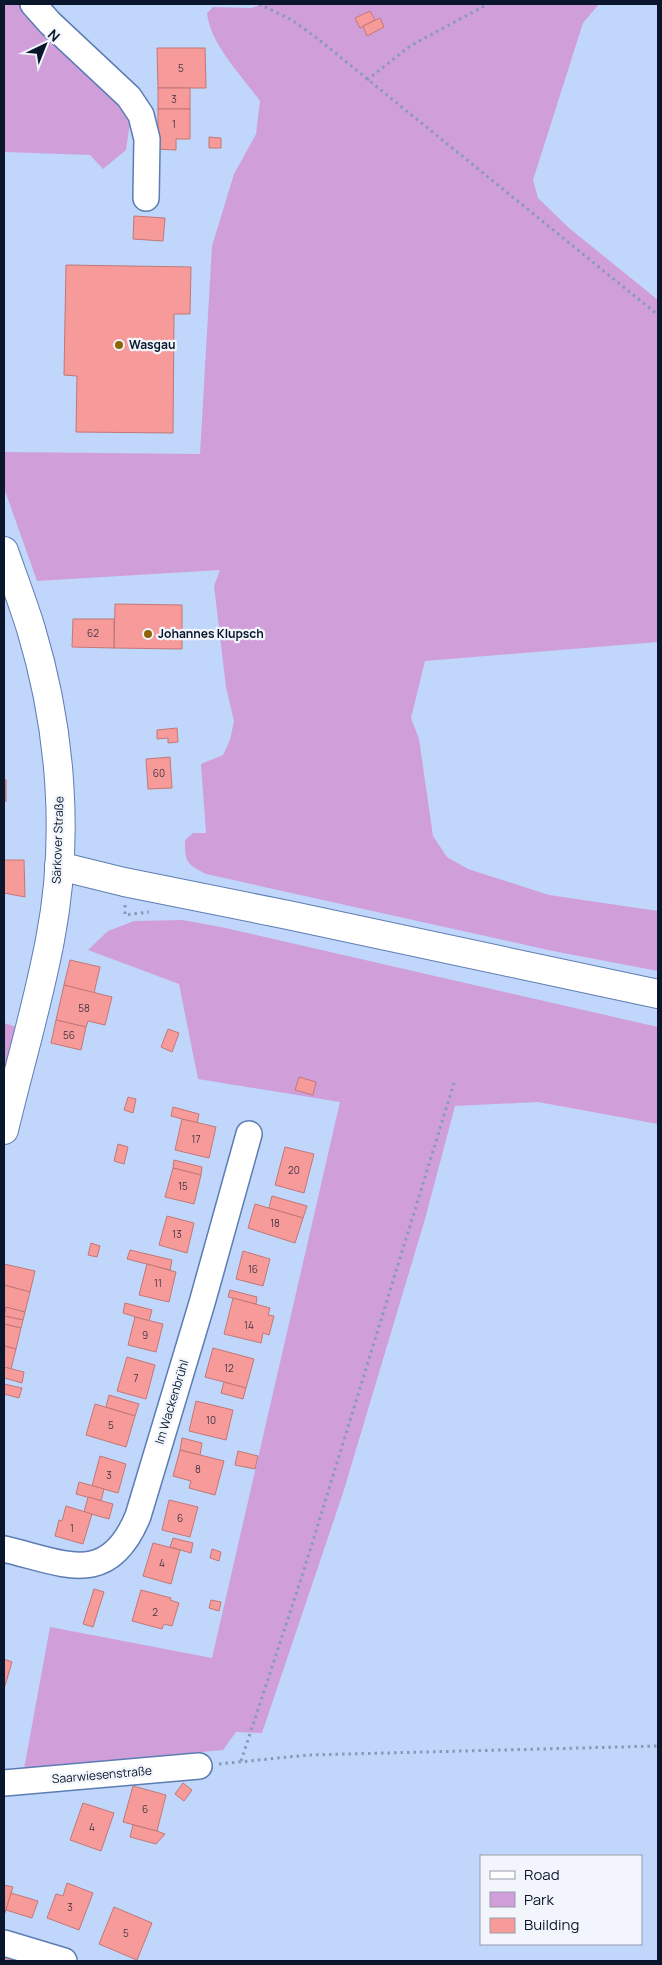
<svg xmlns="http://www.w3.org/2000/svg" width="662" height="1965" font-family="Manrope,sans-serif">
<rect width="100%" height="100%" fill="#c0d6fa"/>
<g fill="#d09fda">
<path d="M4,4h19l109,105 -6,41 -23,19 -13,-14 -86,-3z"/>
<path d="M264,4h335l-16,19 -50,157 5,18 31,30 89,72v342l-233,19 -14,57 8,21 14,97 14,21 21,12 81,26 109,16v60l-105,-20 -347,-77c-20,-10 -21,-12 -21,-34l8,-7h13l-5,-69 22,-9 7,-15 4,-19 -8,-34 -12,-101 6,-16 -183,11 -33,-93v-36l196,2 12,-208 22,-72 22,-40 4,-33c-18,-25 -50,-57 -53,-88l6,-6 38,1z"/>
<path d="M182,920l39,7 437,100v97l-120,-22 -83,4 -30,113 -82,274 -81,240 -26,-1 -13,18 -199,19 26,-142 162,31 128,-556 -142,-23 -19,-95 -91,-34 20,-19 26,-10z"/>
<path d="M4,1023l13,4 -13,49z"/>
</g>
<g fill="#f79b9a" stroke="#c27777">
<path d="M370,11l5,9 -15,8 -5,-10z"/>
<path d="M380,18l4,9 -17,9 -4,-10z"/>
<path d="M157,48h48l1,40h-48z"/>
<rect x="158" y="88" width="32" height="21"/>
<path d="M158,109h32v30h-14v11l-18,-1z"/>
<path d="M209,137l12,1v10h-12z"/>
<path d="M134,216l31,2 -2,23 -30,-2z"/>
<path d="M66,265l125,2 -1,47h-16l-1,119 -97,-1 1,-56 -13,-1z"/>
<path d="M115,604l67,1v44l-68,-1z"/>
<path d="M73,619h41v29l-42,-1z"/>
<path d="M177,728l1,14 -10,1v-5l-11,1v-9z"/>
<path d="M170,757l2,31 -24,1 -2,-30z"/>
<rect x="4" y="780" width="2" height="21"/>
<path d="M4,860h20l1,37 -21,-4z"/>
<path d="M70,960l30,7 -6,26 -30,-8z"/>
<path d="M64,985l48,12 -7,28 -17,-4 -2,6 -30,-7z"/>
<path d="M56,1020l30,7 -5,23 -30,-7z"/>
<path d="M168,1029l11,4 -7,19 -11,-5z"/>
<path d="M299,1077l17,5 -3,13 -18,-5z"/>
<path d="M128,1097l8,2 -3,14 -9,-3z"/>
<path d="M173,1107l26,7 -2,9 -26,-7z"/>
<path d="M182,1119l34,8 -7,31 -34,-8z"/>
<path d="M118,1144l10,3 -4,17 -10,-3z"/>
<path d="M285,1147l29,7 -10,39 -29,-8z"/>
<path d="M174,1160l28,7 -1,8 -28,-7z"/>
<path d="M173,1168l28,7 -7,29 -29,-7z"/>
<path d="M272,1196l35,10 -4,12 -34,-10z"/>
<path d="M255,1204l48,14 -8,25 -47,-15z"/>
<path d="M167,1216l27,7 -7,30 -28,-8z"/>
<path d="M91,1243l9,3 -3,11 -9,-2z"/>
<path d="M130,1250l42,10 -2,10 -43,-11z"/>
<path d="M243,1251l27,8 -7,27 -27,-7z"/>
<path d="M4,1264l31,7 -5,21 -26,-7z"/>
<path d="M147,1264l29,8 -7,30 -30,-7z"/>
<path d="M4,1285l26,7 -5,20 -21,-5z"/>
<path d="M230,1290l27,7 -1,7 -28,-7z"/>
<path d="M233,1298l37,10 -2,7 6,1 -5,19 -6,-2 -2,10 -37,-9z"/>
<path d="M125,1303l27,7 -3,11 -26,-8z"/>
<path d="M6,1307l19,5 -2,8 -19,-4z"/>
<path d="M4,1316l19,4 -2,8 -17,-4z"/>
<path d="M135,1317l28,7 -7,28 -28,-7z"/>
<path d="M4,1324l17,4 -5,21 -12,-3z"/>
<path d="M4,1346l12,3 -5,20 -7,-2z"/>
<path d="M213,1348l41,11 -8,29 -41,-11z"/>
<path d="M127,1357l28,8 -9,34 -29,-8z"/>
<path d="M4,1367l20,5 -2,11 -18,-5z"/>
<path d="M224,1382l22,6 -3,11 -22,-6z"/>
<path d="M4,1384l18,4 -3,10 -15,-4z"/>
<path d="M109,1395l30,9 -4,12 -29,-9z"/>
<path d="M196,1401l37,9 -7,30 -37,-9z"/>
<path d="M95,1404l40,12 -9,31 -40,-12z"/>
<path d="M182,1438l20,5 -2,12 -20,-5z"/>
<path d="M180,1450l44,11 -9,34 -26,-7 2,-7 -18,-5z"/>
<path d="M238,1451l20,5 -3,13 -20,-4z"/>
<path d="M100,1456l26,8 -8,29 -26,-7z"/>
<path d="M79,1482l25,7 -3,12 -25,-7z"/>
<path d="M88,1497l25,7 -4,15 -25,-7z"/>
<path d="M169,1500l29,7 -8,30 -28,-7z"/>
<path d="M66,1506l26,8 -9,30 -28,-8 4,-16 3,1z"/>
<path d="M173,1538l20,5 -2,10 -21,-6z"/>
<path d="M153,1543l27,7 -9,34 -28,-8z"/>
<path d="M212,1549l9,3 -2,9 -9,-3z"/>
<path d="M94,1589l10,3 -11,35 -10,-3z"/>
<path d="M141,1590l30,8 -1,2 9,3 -7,23 -8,-2 -2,5 -30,-8z"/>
<path d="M211,1600l10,2 -2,9 -10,-3z"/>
<path d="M4,1659l8,3 -8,27z"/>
<path d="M183,1783l9,7 -8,11 -9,-7z"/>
<path d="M133,1786l33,9 -9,36 -34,-9z"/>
<path d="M83,1803l31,10 -13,38 -31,-11z"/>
<path d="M133,1825l24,6 8,3 -9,10 -26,-7z"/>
<path d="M67,1883l26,10 -14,37 -32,-12 9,-24 7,2z"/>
<path d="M4,1885l9,2 -9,29z"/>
<path d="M11,1893l27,8 -6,17 -26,-8z"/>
<path d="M114,1907l38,16 -15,37 -38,-16z"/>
<path d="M4,1956l17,5h-17z"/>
</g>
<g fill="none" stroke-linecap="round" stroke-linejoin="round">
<defs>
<g id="minor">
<path d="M33,4l17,19 79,74 12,18 6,24 -1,59"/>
<path d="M4,1549c60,14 104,40 134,-33l64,-213 47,-169"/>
<path d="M4,1783l195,-17"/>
<path d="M4,1943l60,18"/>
</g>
<g id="major">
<path d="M4,551c9,26 19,52 27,78 30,99 39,209 19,311 -12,64 -31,127 -46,190"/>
<path d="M59,866l65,16 164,33 370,79"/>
</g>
</defs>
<use href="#minor" stroke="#5c7db4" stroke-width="28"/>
<use href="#major" stroke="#5c7db4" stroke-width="30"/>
<g stroke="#879ab9" stroke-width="3" stroke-dasharray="2.5 4" stroke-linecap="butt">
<path d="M259,4l33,16 26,19 340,276"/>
<path d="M367,80l43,-34 78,-42"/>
<path d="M125,905v10l24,-3"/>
<path d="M241,1761l62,-188 151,-490"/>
<path d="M219,1764l89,-9 350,-9"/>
</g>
<use href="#minor" stroke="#fff" stroke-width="25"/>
<use href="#major" stroke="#fff" stroke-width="28"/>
</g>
<g fill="#8d6407" stroke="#f2f6fc" stroke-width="2">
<circle cx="119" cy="345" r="5"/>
<circle cx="148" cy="634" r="5"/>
</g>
<g text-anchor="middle" stroke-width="4.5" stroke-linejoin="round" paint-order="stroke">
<g font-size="10" fill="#443747">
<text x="181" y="72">5</text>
<text x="174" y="103">3</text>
<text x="174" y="128">1</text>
<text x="93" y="637">62</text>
<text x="159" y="777">60</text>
<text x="84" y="1012">58</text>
<text x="69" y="1039">56</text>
<text x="196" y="1143">17</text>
<text x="294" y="1174">20</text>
<text x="183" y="1190">15</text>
<text x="275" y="1227">18</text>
<text x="177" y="1238">13</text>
<text x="253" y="1273">16</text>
<text x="158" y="1287">11</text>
<text x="249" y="1329">14</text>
<text x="145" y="1339">9</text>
<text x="229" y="1372">12</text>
<text x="136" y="1382">7</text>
<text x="211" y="1424">10</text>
<text x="111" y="1429">5</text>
<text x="198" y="1473">8</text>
<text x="109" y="1479">3</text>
<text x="180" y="1522">6</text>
<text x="72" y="1532">1</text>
<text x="162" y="1567">4</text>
<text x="155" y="1616">2</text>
<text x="145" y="1813">6</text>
<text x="92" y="1831">4</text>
<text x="70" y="1911">3</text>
<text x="126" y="1937">5</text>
</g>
<g font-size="12" font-weight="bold" fill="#09162b" stroke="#f2f6fc" text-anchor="start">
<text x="129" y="349">Wasgau</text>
<text x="158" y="638">Johannes Klupsch</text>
</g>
<g font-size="12" fill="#09162b" stroke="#f2f6fc">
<text transform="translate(58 840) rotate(-88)" y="4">Särkover Straße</text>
<text transform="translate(172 1402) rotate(-73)" y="4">Im Wackenbrühl</text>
<text transform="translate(102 1775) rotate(-5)" y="4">Saarwiesenstraße</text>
</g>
</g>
<rect width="662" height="1965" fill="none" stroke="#09162b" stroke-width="10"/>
<rect x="480" y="1855" width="162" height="90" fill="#f2f6fc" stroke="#959ca8"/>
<rect x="490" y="1871" width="25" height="8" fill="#ffffff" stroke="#959ca8"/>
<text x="524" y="1880" font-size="15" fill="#09162b">Road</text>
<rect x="490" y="1892" width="25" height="15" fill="#d09fda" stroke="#959ca8"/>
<text x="524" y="1905" font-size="15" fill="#09162b">Park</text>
<rect x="490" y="1918" width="25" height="15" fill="#f79b9a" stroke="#959ca8"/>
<text x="524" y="1930" font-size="15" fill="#09162b">Building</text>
<g transform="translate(45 45) rotate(43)" stroke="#f2f6fc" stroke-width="4" paint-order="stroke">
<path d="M0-4L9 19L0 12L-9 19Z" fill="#09162b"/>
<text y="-8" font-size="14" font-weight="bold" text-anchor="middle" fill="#09162b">N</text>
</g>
</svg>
